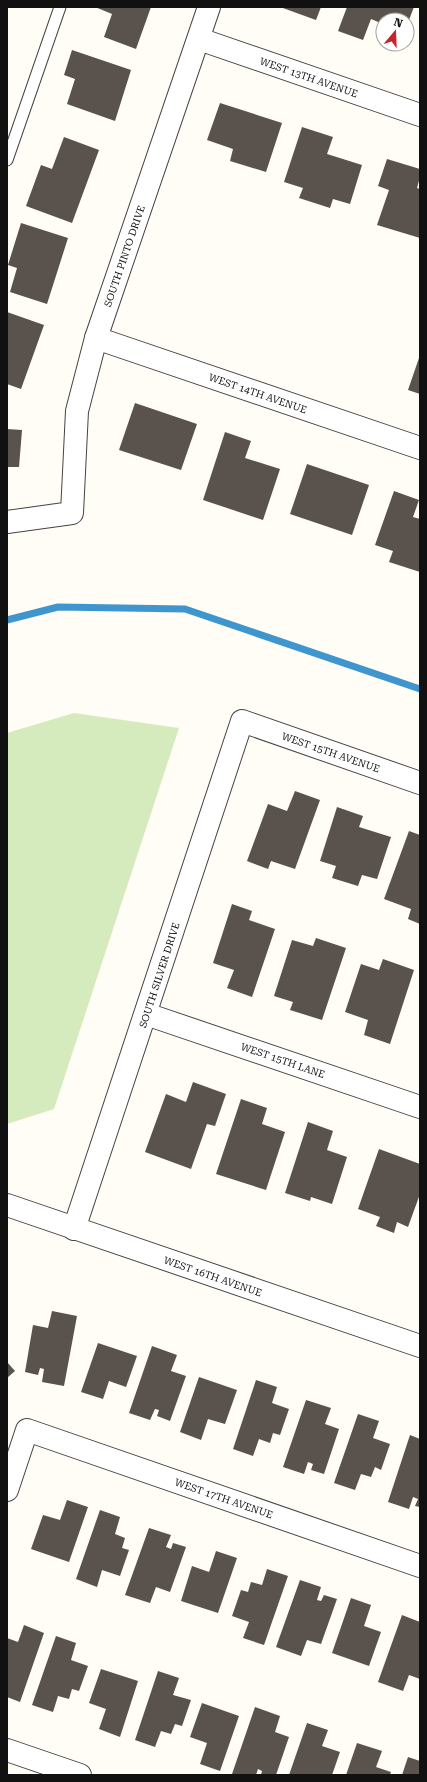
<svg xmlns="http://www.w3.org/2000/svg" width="427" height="1782" font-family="'Roboto Serif',serif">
<rect width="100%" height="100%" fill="#fffdf5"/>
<path fill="#d5ebbd" d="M74,713l105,15 -125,381 -47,15v-391z"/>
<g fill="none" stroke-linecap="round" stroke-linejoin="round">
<path stroke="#3f96cf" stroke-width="7" d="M7,620l51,-13 127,2 235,80"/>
</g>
<g fill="#5a524d">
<path d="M95,7h56l-15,42 -32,-12 8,-23z"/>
<path d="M280,7h41l-5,13z"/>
<path d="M347,7h67l-7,18v-5h-24v4l-12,-5 -8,21 -25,-9z"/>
<path d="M72,50l59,20 -16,51 -48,-17 8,-25 -11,-4z"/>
<path d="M220,103l62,20 -16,49 -36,-11 3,-12 -26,-9z"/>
<path d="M302,127l31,10 -6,17 35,11 -12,39 -17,-5 -3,9 -31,-10 4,-10 -19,-6z"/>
<path d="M64,137l35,13 -27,73 -46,-17 15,-41 11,4z"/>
<path d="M387,159l33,10v8l-3,11 3,1v49l-43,-13 12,-35 -11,-4z"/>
<path d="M21,223l47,15 -21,66 -37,-12 7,-24 -9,-3z"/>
<path d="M7,312l37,13 -23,64 -14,-5z"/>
<path d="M420,355v39l-12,-4z"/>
<path d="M135,403l62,21 -16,46 -62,-20z"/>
<path d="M7,429l15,1 -3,37h-12z"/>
<path d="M225,432l26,9 -6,17 35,11 -17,51 -60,-20z"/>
<path d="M307,464l62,21 -17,50 -62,-21z"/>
<path d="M394,491l25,9 -6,17 7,2v53l-31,-10 4,-11 -18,-6z"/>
<path d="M295,791l25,9 -25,69 -24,-8 -3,8 -21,-8 21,-57 19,7z"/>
<path d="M337,807l26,9 -4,11 32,10 -14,42 -15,-4 -4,11 -26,-8 4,-12 -16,-5z"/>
<path d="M409,831l11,4v89l-12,-5 3,-10 -27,-10z"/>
<path d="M232,904l20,7 -3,9 26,9 -23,68 -25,-9 7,-18 -21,-7z"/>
<path d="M316,938l30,10 -24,72 -32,-10 3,-8 -19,-6 18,-56 21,6z"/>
<path d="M383,959l31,11 -24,74 -26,-9 4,-15 -23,-8 16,-48 18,6z"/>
<path d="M193,1082l33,12 -11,32 -8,-2 -16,45 -46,-17 21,-58 20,8z"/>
<path d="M241,1099l26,9 -5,16 23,8 -19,58 -50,-16z"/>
<path d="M308,1122l25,9 -6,19 20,7 -15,47 -21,-7 -1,4 -25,-8z"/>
<path d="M379,1149l41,15v30l-12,33 -11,-5 -3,11 -18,-7 4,-9 -22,-8z"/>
<path d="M52,1311l25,5 -13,70 -22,-4 2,-13 -4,-1 -2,7 -13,-3 8,-47 15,3z"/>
<path d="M98,1343l39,13 -11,31 -17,-6 -6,18 -22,-7z"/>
<path d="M152,1346l25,9 -6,16 15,5 -16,45 -13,-5 2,-6 -4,-1 -5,11 -21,-7z"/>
<path d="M7,1362l8,9 -8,7z"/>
<path d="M199,1377l38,13 -12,34 -17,-5 -7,21 -21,-8z"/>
<path d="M256,1380l21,7 -5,16 17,6 -9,26 -7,-2 -3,10 -11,-4 -6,17 -20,-7z"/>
<path d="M306,1400l25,8 -6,16 14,5 -15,45 -13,-4 2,-6 -5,-2 -4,12 -21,-7z"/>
<path d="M358,1414l21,7 -6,17 17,6 -9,26 -6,-3 -4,10 -10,-3 -6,16 -21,-7z"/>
<path d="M410,1435l10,4v68l-5,-1 3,-7 -5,-2 -4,12 -21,-7z"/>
<path d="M67,1500l21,7 -19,55 -38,-13 12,-34 17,5z"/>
<path d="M100,1510l20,7 -5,17 10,4 -3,10 7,2 -9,26 -18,-6 -5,17 -21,-8z"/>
<path d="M149,1528l22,7 -5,12 5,2 2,-6 13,4 -16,45 -14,-5 -6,16 -25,-8z"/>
<path d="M216,1551l21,7 -19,55 -37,-12 11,-35 17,6z"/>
<path d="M267,1569l21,7 -24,69 -21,-7 6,-16 -17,-6 9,-26 7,2 3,-10 11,3z"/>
<path d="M300,1580l21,7 -4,13 4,1 3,-6 13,4 -16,45 -14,-4 -6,16 -25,-9z"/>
<path d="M351,1598l20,7 -7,21 17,6 -12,34 -37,-13z"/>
<path d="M402,1615l18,7 -1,13 1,1v43l-11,-4 -6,16 -25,-9z"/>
<path d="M24,1625l20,8 -24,69 -13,-5v-59l11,4z"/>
<path d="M56,1636l20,7 -5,17 17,6 -9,25 -7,-2 -3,10 -11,-3 -5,16 -21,-7z"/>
<path d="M101,1669l37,12 -18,56 -21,-8 7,-20 -17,-6z"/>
<path d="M158,1671l21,7 -6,17 18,5 -9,26 -7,-2 -4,10 -10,-3 -6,16 -20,-7z"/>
<path d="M202,1703l37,13 -19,55 -20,-7 7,-21 -17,-6z"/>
<path d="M255,1707l25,9 -5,16 14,5 -13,38h-15l1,-4 -4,-2 -2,6 -24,-1z"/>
<path d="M307,1723l21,7 -6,16 18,6 -8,23h-43z"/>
<path d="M357,1743l25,8 -6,16 15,5 -1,3h-44z"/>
<path d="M408,1757l12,4v14h-18z"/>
</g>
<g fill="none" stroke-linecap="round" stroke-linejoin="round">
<defs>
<path id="service" d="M7,160l53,-153"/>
<g id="minor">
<path d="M199,39l221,76"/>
<path d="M96,338l324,110"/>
<path d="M7,522l65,-9 5,-102 19,-73 113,-331"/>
<path d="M146,1014l274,93"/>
<path d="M74,1229l168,-508 178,62"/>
<path d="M7,1490l20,-60 393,136"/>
<path d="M7,1750l73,25"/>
</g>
<path id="tertiary" d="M7,1205l413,141"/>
</defs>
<use href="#service" stroke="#444" stroke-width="13"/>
<use href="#minor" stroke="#444" stroke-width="24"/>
<use href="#tertiary" stroke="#444" stroke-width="24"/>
<use href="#service" stroke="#fff" stroke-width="11"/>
<use href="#minor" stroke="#fff" stroke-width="22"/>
<use href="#tertiary" stroke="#fff" stroke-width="22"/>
</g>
<g text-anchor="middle" stroke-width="4" stroke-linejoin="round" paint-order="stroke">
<g font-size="10" fill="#111" stroke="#fff">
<text transform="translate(309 77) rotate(19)" y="4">WEST 13TH AVENUE</text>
<text transform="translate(124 256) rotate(-71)" y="4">SOUTH PINTO DRIVE</text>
<text transform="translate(258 393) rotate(19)" y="4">WEST 14TH AVENUE</text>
<text transform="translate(331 752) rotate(19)" y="4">WEST 15TH AVENUE</text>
<text transform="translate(159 975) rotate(-72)" y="4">SOUTH SILVER DRIVE</text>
<text transform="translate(283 1060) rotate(19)" y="4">WEST 15TH LANE</text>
<text transform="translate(213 1276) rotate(19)" y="4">WEST 16TH AVENUE</text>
<text transform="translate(224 1498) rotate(19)" y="4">WEST 17TH AVENUE</text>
</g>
</g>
<rect width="427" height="1782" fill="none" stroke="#111111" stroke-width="16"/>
<g transform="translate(395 32) rotate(19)"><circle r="19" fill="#ffffff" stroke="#a0a0a0"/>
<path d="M0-3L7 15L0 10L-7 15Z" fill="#c4262e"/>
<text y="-6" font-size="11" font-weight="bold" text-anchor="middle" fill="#111111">N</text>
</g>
</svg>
